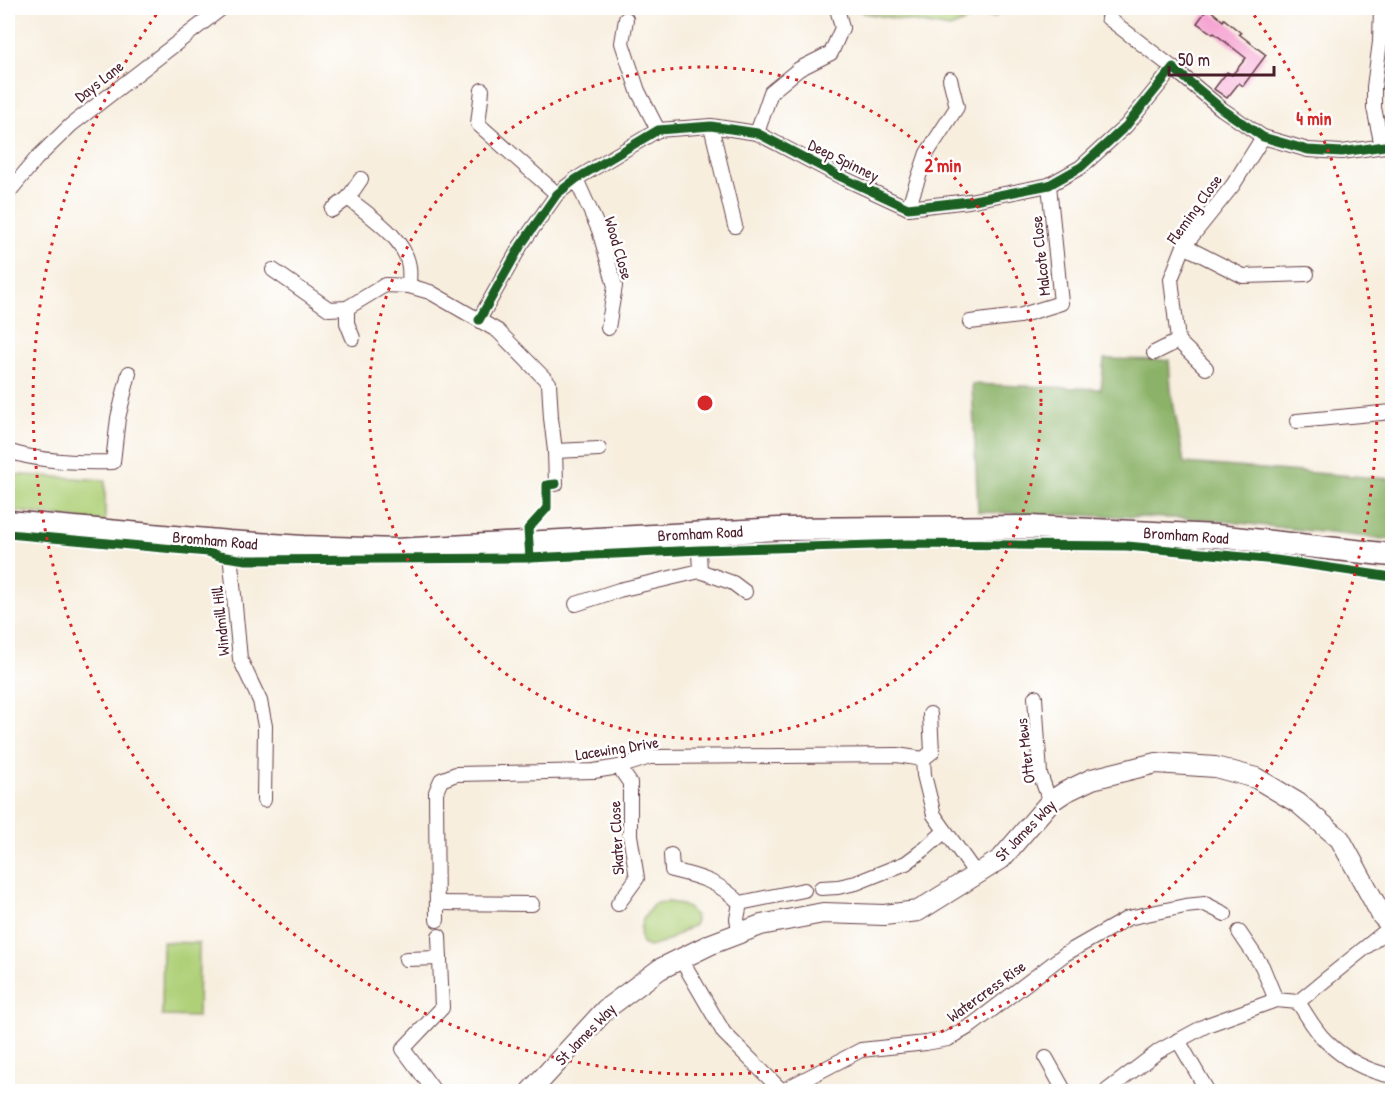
<svg xmlns="http://www.w3.org/2000/svg" width="1400" height="1099" font-family="'Patrick Hand',sans-serif">
<rect width="100%" height="100%" fill="#fff"/>
<filter id="ink" filterUnits="userSpaceOnUse"><feTurbulence type="fractalNoise" baseFrequency=".0167" numOctaves="2"/><feDisplacementMap in="SourceGraphic" scale="12" xChannelSelector="R" yChannelSelector="G"/><feConvolveMatrix kernelMatrix="1 2 1 2 8 2 1 2 1" color-interpolation-filters="sRGB"/></filter>
<filter id="wash" filterUnits="userSpaceOnUse"><feTurbulence type="fractalNoise" baseFrequency=".008" numOctaves="4" result="noise"/><feDisplacementMap in="SourceGraphic" scale="24" xChannelSelector="R" yChannelSelector="G"/><feGaussianBlur stdDeviation="1.35" result="paint"/><feColorMatrix in="noise" values="0 0 0 0 0 0 0 0 0 0 0 0 0 0 0 0 0 1.4 0 .05"/><feComposite in="paint" operator="in"/></filter>
<g filter="url(#wash)">
<rect width="100%" height="100%" fill="#f7eede"/>
<g fill="#afd078" stroke="#7c7852" stroke-width="1.5">
<path d="M858,8h145l-8,9 -15,-2 -30,13 -86,-15z"/>
<path d="M8,474l97,6v42l-97,-12z"/>
<path d="M669,902c12,2 24,5 27,18l-2,5 -31,18 -14,4 -7,-3c-5,-18 1,-27 13,-41z"/>
<path d="M163,942l36,1 -1,74 -36,-1z"/>
</g>
<path fill="#8bb268" stroke="#6a684a" stroke-width="1.5" d="M1104,359l65,1 2,30 13,73 208,16v61l-188,-21 -226,-7 -6,-128 129,5z"/>
<g id="blocks">
<path fill="#f5a5d2" d="M1208,8l15,13 1,-2 17,14 -2,1 27,21 -23,31 -4,-3 -12,15 -13,-9 13,-17 5,3 14,-17 -32,-25 -1,1 -16,-11z"/>
</g>
</g>
<g filter="url(#ink)">
<use href="#blocks" fill-opacity="0" stroke="#643e46" stroke-width="1.5"/>
<g fill="none" stroke-linecap="round" stroke-linejoin="round">
<defs>
<g id="street">
<path d="M1381,8l-1,34 -6,45v21l8,38"/>
<path d="M1108,18l65,50"/>
<path d="M626,19l-4,24 16,48 20,39"/>
<path d="M482,90l-4,34 79,70"/>
<path d="M711,126l24,100"/>
<path d="M757,133l14,-41 28,-23 32,-16 11,-25 -5,-20"/>
<path d="M361,179l-13,19c21,18 57,39 61,69 1,6 0,13 0,19"/>
<path d="M576,179l23,51 16,56 -7,42"/>
<path d="M8,193l28,-34 35,-34 151,-117"/>
<path d="M908,208l19,-55 30,-46 -7,-28"/>
<path d="M332,210l16,-12"/>
<path d="M1184,246l59,30 64,-2"/>
<path d="M273,270l56,39 18,-1 38,-23 24,1 21,6 68,39 51,52 2,35 4,33 44,-2"/>
<path d="M347,308v15l6,15"/>
<path d="M479,320l42,-75 36,-51 19,-15 82,-49 53,-4 46,7 84,44 67,31 61,-7 80,-16 32,-18 45,-41 47,-58 49,41 41,28 45,13 34,2 50,-7"/>
<path d="M970,322l49,-6 42,-13 -12,-118"/>
<path d="M1154,353l24,-12"/>
<path d="M1206,368l-28,-27 -7,-62 13,-33 49,-61 30,-48"/>
<path d="M1297,421l95,-9"/>
<path d="M8,451c32,11 70,12 105,11l5,-44 11,-45"/>
<path d="M555,451l1,33"/>
<path d="M229,542l11,117 20,42 5,25 -1,74"/>
<path d="M700,571l33,12 12,9"/>
<path d="M576,604l43,-14 81,-19 -2,-38"/>
<path d="M1035,697l5,77 10,28"/>
<path d="M923,759l1,16 10,40 42,59"/>
<path d="M923,759l9,-7 -2,-38"/>
<path d="M671,855l1,15c29,7 47,12 68,33l64,-13"/>
<path d="M821,888l17,-1 18,-4 50,-20 20,-15 19,-17"/>
<path d="M437,903l95,1"/>
<path d="M618,904l19,-26 -7,-43v-52l-11,-16"/>
<path d="M437,920l-1,-128 5,-12 15,-6 138,-3 25,-4 31,-10 247,-2 26,4"/>
<path d="M1239,932l23,34 14,34"/>
<path d="M740,933l-3,-14 3,-16"/>
<path d="M406,959l34,-1"/>
<path d="M681,959l43,74 58,58 79,-41 65,-7 22,-4 24,-14 93,-71 63,-36 57,-12 20,-2 20,10"/>
<path d="M1298,1002c9,13 17,29 28,39 18,18 41,30 66,35"/>
<path d="M1178,1040l30,52"/>
<path d="M1046,1058l19,34"/>
<path d="M435,1092l-32,-43 39,-41 -3,-72"/>
<path d="M1105,1092l54,-41 48,-26 69,-25 22,2 94,-76"/>
</g>
<path id="secondary" d="M530,1092l76,-83 54,-40 51,-25 50,-19 62,-12 61,2 34,-4 83,-52 49,-57 15,-10 27,-13 64,-16 59,4 41,11 42,25 42,36 42,77 10,10"/>
<path id="primary" d="M8,522l221,20 74,5 93,3 383,-21 251,-2 186,9 176,19"/>
</defs>
<use href="#street" stroke="#643e46" stroke-width="16"/>
<use href="#secondary" stroke="#643e46" stroke-width="22"/>
<use href="#primary" stroke="#643e46" stroke-width="25"/>
<use href="#street" stroke="#fff" stroke-width="14"/>
<use href="#secondary" stroke="#fff" stroke-width="20"/>
<use href="#primary" stroke="#fff" stroke-width="22"/>
<defs>
<g id="cycleway">
<path d="M479,320l42,-75 36,-51 19,-15 82,-49 53,-4 46,7 84,44 67,31 61,-7 80,-16 32,-18 45,-41 47,-58 49,41 41,28 45,13 34,2 50,-7"/>
<path d="M8,534l200,18 11,4 27,4 284,-2 170,-8 207,-6 220,2 149,14 116,17"/>
<path d="M530,558l-2,-29 19,-21v-23l9,-1"/>
</g>
</defs>
<use href="#cycleway" stroke="#fff" stroke-width="13"/>
<use href="#cycleway" stroke="#1b5e20" stroke-width="9"/>
</g>
</g>
<g fill="none" stroke="#d62828" stroke-width="3" stroke-dasharray="3 6">
<circle cx="705" cy="403" r="336"/>
<path d="M1249 8A672 672 0 1 1 161 8"/>
</g>
<g text-anchor="middle" stroke-width="5" stroke-linejoin="round" paint-order="stroke">
<g font-size="16" fill="#4a1f2b" stroke="#fff">
<text transform="translate(99 81) rotate(-38)" y="6">Days Lane</text>
<text transform="translate(844 160) rotate(26)" y="6">Deep Spinney</text>
<text transform="translate(1194 209) rotate(-54)" y="6">Fleming Close</text>
<text transform="translate(619 248) rotate(74)" y="6">Wood Close</text>
<text transform="translate(1040 256) rotate(-96)" y="6">Malcote Close</text>
<text transform="translate(700 533) rotate(-3)" y="6">Bromham Road</text>
<text transform="translate(1186 535) rotate(4)" y="6">Bromham Road</text>
<text transform="translate(215 540) rotate(5)" y="6">Bromham Road</text>
<text transform="translate(220 621) rotate(-96)" y="6">Windmill Hill</text>
<text transform="translate(617 748) rotate(-9)" y="6">Lacewing Drive</text>
<text transform="translate(1025 751) rotate(-97)" y="6">Otter Mews</text>
<text transform="translate(1025 830) rotate(-46)" y="6">St James Way</text>
<text transform="translate(616 838) rotate(-93)" y="6">Skater Close</text>
<text transform="translate(986 991) rotate(-36)" y="6">Watercress Rise</text>
<text transform="translate(585 1034) rotate(-46)" y="6">St James Way</text>
</g>
</g>
<circle cx="705" cy="403" r="9" fill="#d62828" stroke="#fff" stroke-width="3"/>
<g font-size="18" text-anchor="middle" font-weight="bold" fill="#d62828" stroke="#fff" stroke-width="5" stroke-linejoin="round" paint-order="stroke">
<text x="1314" y="125">4 min</text>
<text x="943" y="172">2 min</text>
</g>
<rect width="1400" height="1099" fill="none" stroke="#fff" stroke-width="30"/>
<path d="M1169 66v9h105v-9" fill="none" stroke="#4a1f2b" stroke-width="3"/>
<text x="1178" y="66" font-size="18" fill="#4a1f2b" stroke="#ffffff" stroke-width="4.5" paint-order="stroke">50 m</text>
</svg>
